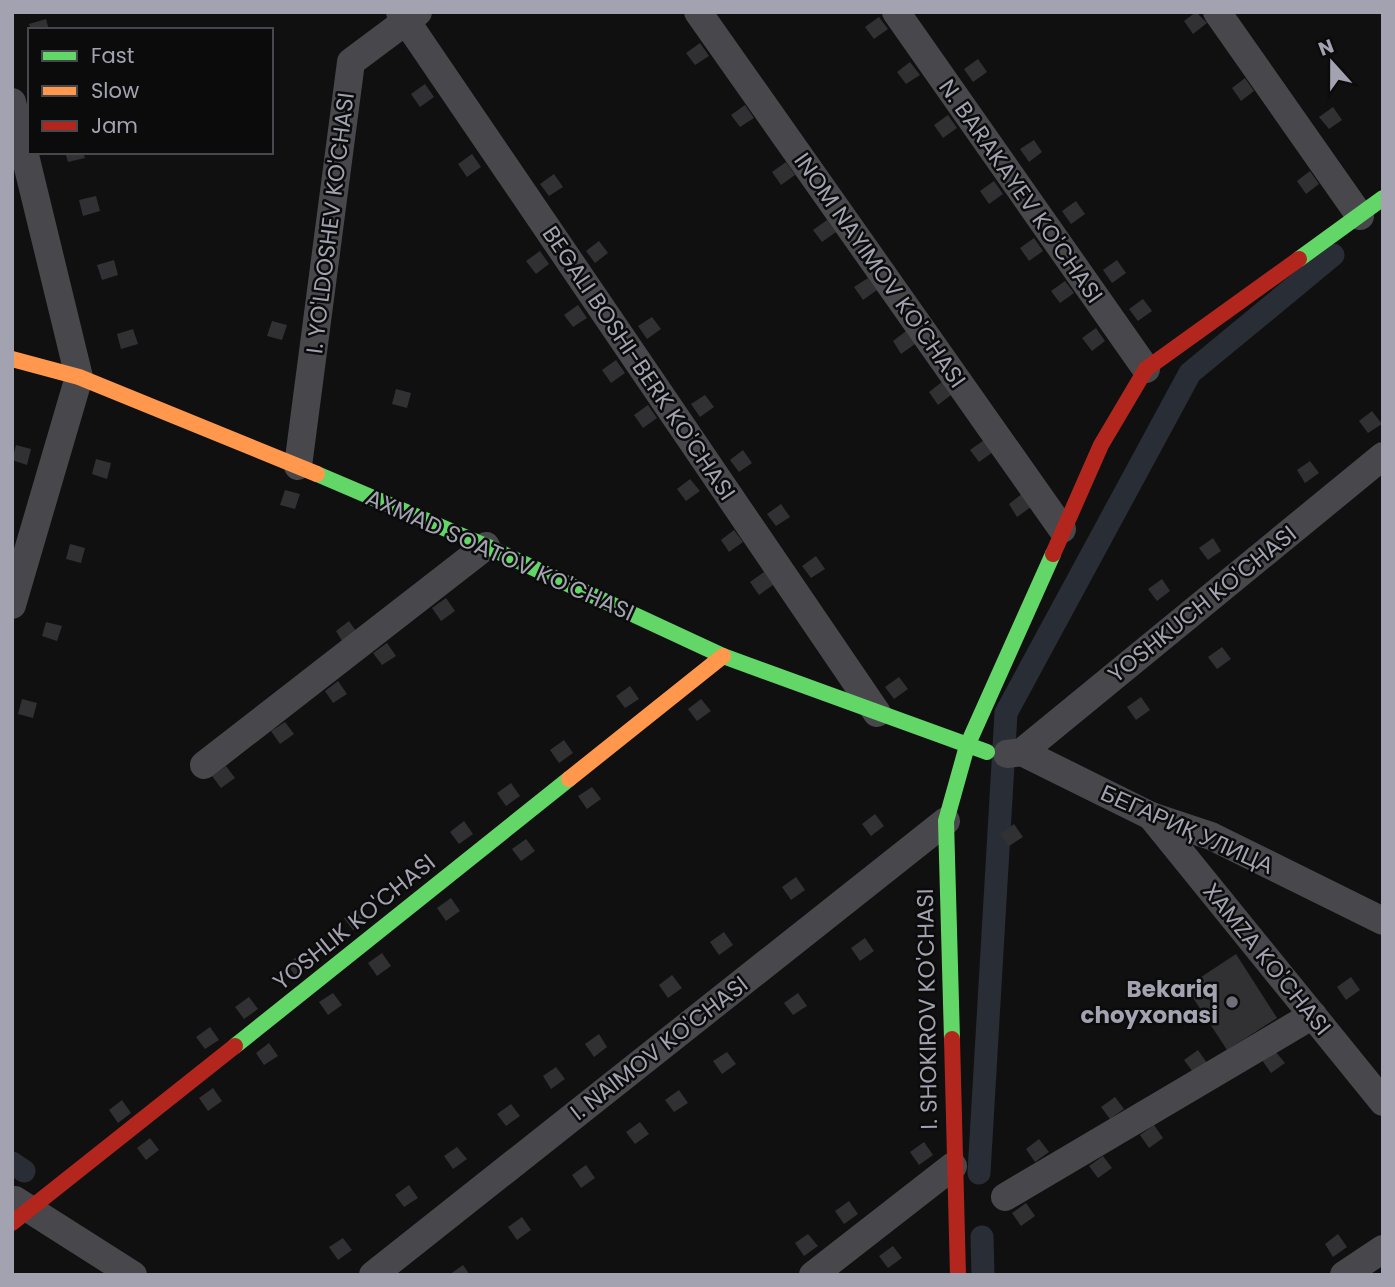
<svg xmlns="http://www.w3.org/2000/svg" width="1395" height="1287" font-family="Poppins,sans-serif">
<rect width="100%" height="100%" fill="#101011"/>
<g fill="none" stroke-linecap="round" stroke-linejoin="round">
<g stroke="#292e36" stroke-width="23">
<path d="M12,1163l12,8"/>
<path d="M979,1173l27,-460 184,-340 143,-118"/>
<path d="M982,1237l1,38"/>
</g>
</g>
<g fill="#313133">
<path d="M1196,12l11,11 -14,11 -9,-13z"/>
<path d="M879,17l9,12 -14,10 -9,-12z"/>
<path d="M46,19l3,11h-18l-2,-6z"/>
<path d="M700,43l9,13 -14,9 -9,-12z"/>
<path d="M978,59l9,13 -14,10 -9,-13z"/>
<path d="M910,62l10,13 -14,9 -9,-12z"/>
<path d="M1245,78l9,13 -13,10 -9,-13z"/>
<path d="M425,84l9,13 -14,10 -9,-13z"/>
<path d="M745,105l9,13 -14,9 -9,-12z"/>
<path d="M1333,107l9,13 -13,9 -10,-12z"/>
<path d="M948,115l9,13 -14,10 -9,-13z"/>
<path d="M1034,140l8,12 -13,10 -9,-13z"/>
<path d="M65,152h18l2,6 -17,4z"/>
<path d="M472,154l9,13 -14,10 -9,-13z"/>
<path d="M786,162l9,13 -14,10 -9,-13z"/>
<path d="M1310,171l9,13 -13,10 -9,-13z"/>
<path d="M554,174l9,13 -14,9 -9,-12z"/>
<path d="M994,181l9,13 -14,10 -9,-13z"/>
<path d="M96,196l4,15 -17,5 -4,-16z"/>
<path d="M1076,201l9,13 -14,10 -9,-13z"/>
<path d="M827,220l9,12 -14,10 -9,-12z"/>
<path d="M1034,238l9,13 -14,10 -9,-13z"/>
<path d="M599,241l9,12 -13,10 -9,-12z"/>
<path d="M540,251l9,13 -13,10 -10,-13z"/>
<path d="M114,260l4,15 -16,5 -5,-15z"/>
<path d="M1117,260l9,13 -14,10 -9,-13z"/>
<path d="M868,278l9,12 -14,10 -9,-13z"/>
<path d="M1065,281l9,12 -14,10 -9,-12z"/>
<path d="M1143,299l9,12 -14,10 -9,-12z"/>
<path d="M578,305l9,13 -14,9 -9,-12z"/>
<path d="M652,317l9,12 -14,10 -9,-13z"/>
<path d="M272,321l15,4 -5,15 -15,-4z"/>
<path d="M1096,328l9,13 -13,10 -10,-13z"/>
<path d="M133,329l5,15 -17,5 -4,-15z"/>
<path d="M906,331l9,13 -14,10 -8,-13z"/>
<path d="M616,360l9,13 -14,10 -9,-13z"/>
<path d="M942,382l9,13 -13,10 -9,-13z"/>
<path d="M396,389l15,4 -4,15 -15,-4z"/>
<path d="M705,395l9,12 -14,10 -9,-13z"/>
<path d="M648,405l9,13 -14,10 -9,-13z"/>
<path d="M1372,411l10,13 -14,9 -9,-12z"/>
<path d="M984,440l9,12 -14,10 -9,-12z"/>
<path d="M16,445l15,4 -4,16 -15,-5z"/>
<path d="M743,450l9,13 -13,9 -9,-12z"/>
<path d="M96,459l15,4 -4,16 -15,-5z"/>
<path d="M1310,461l9,12 -14,10 -8,-13z"/>
<path d="M690,479l10,12 -14,10 -9,-12z"/>
<path d="M285,490l15,4 -5,15 -15,-4z"/>
<path d="M1022,494l9,13 -14,10 -8,-13z"/>
<path d="M781,504l9,13 -14,9 -9,-12z"/>
<path d="M734,530l9,12 -14,10 -8,-12z"/>
<path d="M1213,538l8,13 -13,9 -9,-12z"/>
<path d="M70,544l15,4 -4,15 -15,-4z"/>
<path d="M816,556l9,13 -14,9 -9,-12z"/>
<path d="M764,572l9,13 -14,10 -9,-13z"/>
<path d="M1162,579l8,12 -13,10 -9,-12z"/>
<path d="M446,598l9,13 -14,10 -9,-13z"/>
<path d="M349,621l9,13 -14,10 -8,-13z"/>
<path d="M46,622l16,4 -5,15 -15,-5z"/>
<path d="M387,643l9,13 -14,9 -9,-12z"/>
<path d="M1222,647l9,12 -14,10 -9,-12z"/>
<path d="M899,677l9,12 -14,10 -9,-12z"/>
<path d="M338,681l9,13 -14,9 -8,-12z"/>
<path d="M630,686l9,13 -14,9 -9,-12z"/>
<path d="M1141,697l9,13 -14,10 -9,-13z"/>
<path d="M22,699l15,4 -4,15 -15,-4z"/>
<path d="M701,699l10,12 -14,10 -9,-12z"/>
<path d="M285,722l9,12 -14,10 -9,-13z"/>
<path d="M564,740l9,13 -14,10 -9,-13z"/>
<path d="M226,766l9,12 -14,10 -9,-12z"/>
<path d="M511,783l9,13 -14,10 -9,-13z"/>
<path d="M592,787l9,12 -14,10 -9,-13z"/>
<path d="M875,814l9,12 -13,10 -9,-12z"/>
<path d="M464,821l9,13 -14,10 -9,-12z"/>
<path d="M1014,824l9,13 -14,9 -9,-12z"/>
<path d="M526,839l9,12 -14,10 -9,-12z"/>
<path d="M796,877l9,13 -14,10 -9,-13z"/>
<path d="M451,898l9,13 -14,10 -9,-13z"/>
<path d="M358,908l9,13 -14,9 -9,-12z"/>
<path d="M724,932l9,13 -14,10 -9,-13z"/>
<path d="M865,938l9,13 -14,10 -9,-13z"/>
<path d="M382,953l9,13 -14,10 -9,-13z"/>
<path d="M301,954l9,13 -14,10 -9,-13z"/>
<path d="M1236,954l41,64 -50,32 -41,-63z"/>
<path d="M672,975l10,13 -14,10 -9,-13z"/>
<path d="M1351,977l9,13 -14,10 -9,-13z"/>
<path d="M333,993l9,12 -14,10 -9,-13z"/>
<path d="M798,993l9,13 -14,9 -9,-12z"/>
<path d="M249,997l9,12 -14,10 -9,-12z"/>
<path d="M210,1027l9,13 -14,9 -9,-12z"/>
<path d="M599,1034l8,13 -13,10 -9,-13z"/>
<path d="M269,1043l9,13 -14,9 -8,-12z"/>
<path d="M1198,1050l9,13 -14,9 -9,-12z"/>
<path d="M1275,1051l10,12 -14,10 -9,-13z"/>
<path d="M727,1052l9,12 -14,10 -9,-13z"/>
<path d="M556,1067l9,12 -14,10 -8,-13z"/>
<path d="M213,1088l9,13 -14,10 -9,-13z"/>
<path d="M679,1090l9,13 -14,9 -9,-12z"/>
<path d="M1115,1097l9,12 -14,10 -9,-12z"/>
<path d="M122,1100l9,13 -13,10 -9,-13z"/>
<path d="M511,1104l9,12 -14,10 -9,-12z"/>
<path d="M640,1122l9,12 -14,10 -9,-12z"/>
<path d="M1154,1125l9,13 -14,10 -9,-13z"/>
<path d="M150,1138l9,12 -13,10 -9,-12z"/>
<path d="M1039,1139l10,13 -14,10 -9,-13z"/>
<path d="M924,1142l9,13 -14,10 -9,-13z"/>
<path d="M457,1147l10,12 -14,10 -9,-13z"/>
<path d="M1103,1156l9,12 -14,10 -9,-12z"/>
<path d="M586,1165l9,13 -14,10 -9,-13z"/>
<path d="M409,1185l9,13 -14,9 -9,-12z"/>
<path d="M849,1201l9,13 -14,10 -9,-13z"/>
<path d="M1026,1203l9,13 -14,10 -9,-13z"/>
<path d="M522,1217l9,13 -14,10 -9,-13z"/>
<path d="M808,1234l10,12 -14,10 -9,-13z"/>
<path d="M1338,1234l9,13 -14,10 -8,-13z"/>
<path d="M343,1238l9,12 -14,10 -9,-13z"/>
<path d="M893,1246l9,12 -14,10 -9,-12z"/>
<path d="M463,1265l7,10h-21z"/>
</g>
<g fill="none" stroke-linecap="round" stroke-linejoin="round">
<g stroke="#48484c" stroke-width="28">
<path d="M400,12l477,701"/>
<path d="M698,12l364,517"/>
<path d="M896,12l250,357"/>
<path d="M1217,12l143,204"/>
<path d="M12,102l67,275 -67,228"/>
<path d="M298,466l53,-404 67,-50"/>
<path d="M1022,752l361,-296"/>
<path d="M1007,754l15,-2 129,64 60,20 172,85"/>
<path d="M204,765l282,-219"/>
<path d="M1151,816l232,286"/>
<path d="M1005,1197l308,-182"/>
<path d="M15,1200l118,75"/>
<path d="M373,1275l573,-454"/>
<path d="M813,1275l140,-109"/>
<path d="M1344,1275l39,-26"/>
</g>
<g stroke="#63d668" stroke-width="16">
<path d="M1299,259l84,-61"/>
<path d="M317,474l169,72 237,110 264,96"/>
<path d="M952,1039l-6,-218 21,-75 86,-192"/>
<path d="M235,1046l334,-267"/>
</g>
<g stroke="#ff974d" stroke-width="16">
<path d="M12,359l67,18 238,97"/>
<path d="M569,779l154,-123"/>
</g>
<g stroke="#b3261e" stroke-width="16">
<path d="M1053,554l48,-109 45,-76 153,-110"/>
<path d="M952,1039l6,236"/>
<path d="M12,1223l223,-177"/>
</g>
</g>
<circle fill="#6f6f79" stroke="#0b0b0c" stroke-width="2.5" cx="1232" cy="1002" r="7"/>
<g text-anchor="middle" stroke-width="5" stroke-linejoin="round" paint-order="stroke">
<g font-size="23" fill="#a2a2b1" stroke="#0b0b0c">
<text transform="translate(1021 191) rotate(55)" y="8">N. BARAKAYEV KO'CHASI</text>
<text transform="translate(330 223) rotate(-83)" y="8">I. YO'LDOSHEV KO'CHASI</text>
<text transform="translate(880 270) rotate(55)" y="8">INOM NAYIMOV KO'CHASI</text>
<text transform="translate(639 363) rotate(56)" y="8">BEGALI BOSHI-BERK KO'CHASI</text>
<text transform="translate(500 555) rotate(24)" y="8">AXMAD SOATOV KO'CHASI</text>
<text transform="translate(1202 604) rotate(-39)" y="8">YOSHKUCH KO'CHASI</text>
<text transform="translate(1187 829) rotate(24)" y="8">БЕГАРИҚ УЛИЦА</text>
<text transform="translate(354 922) rotate(-39)" y="8">YOSHLIK KO'CHASI</text>
<text transform="translate(1267 959) rotate(51)" y="8">XAMZA KO'CHASI</text>
<text transform="translate(927 1009) rotate(-91)" y="8">I. SHOKIROV KO'CHASI</text>
<text transform="translate(659 1048) rotate(-38)" y="8">I. NAIMOV KO'CHASI</text>
</g>
<g font-size="23" font-weight="bold" fill="#a2a2b1" stroke="#0b0b0c" text-anchor="end">
<text x="1218" y="997">Bekariq<tspan x="1218" dy="26">choyxonasi</tspan></text>
</g>
</g>
<rect width="1395" height="1287" fill="none" stroke="#a2a2b1" stroke-width="28"/>
<rect x="28" y="28" width="245" height="126" fill="#0b0b0c" stroke="#47474e" stroke-width="2"/>
<rect x="42" y="51" width="35" height="10" fill="#63d668" stroke="#47474e" stroke-width="2"/>
<text x="91" y="63" font-size="21" fill="#a2a2b1">Fast</text>
<rect x="42" y="86" width="35" height="10" fill="#ff974d" stroke="#47474e" stroke-width="2"/>
<text x="91" y="98" font-size="21" fill="#a2a2b1">Slow</text>
<rect x="42" y="121" width="35" height="10" fill="#b3261e" stroke="#47474e" stroke-width="2"/>
<text x="91" y="133" font-size="21" fill="#a2a2b1">Jam</text>
<g transform="translate(1332 63) rotate(339)" stroke="#0b0b0c" stroke-width="5" paint-order="stroke">
<path d="M0-5L12 26L0 18L-12 26Z" fill="#a2a2b1"/>
<text y="-10" font-size="19" font-weight="bold" text-anchor="middle" fill="#a2a2b1">N</text>
</g>
</svg>
